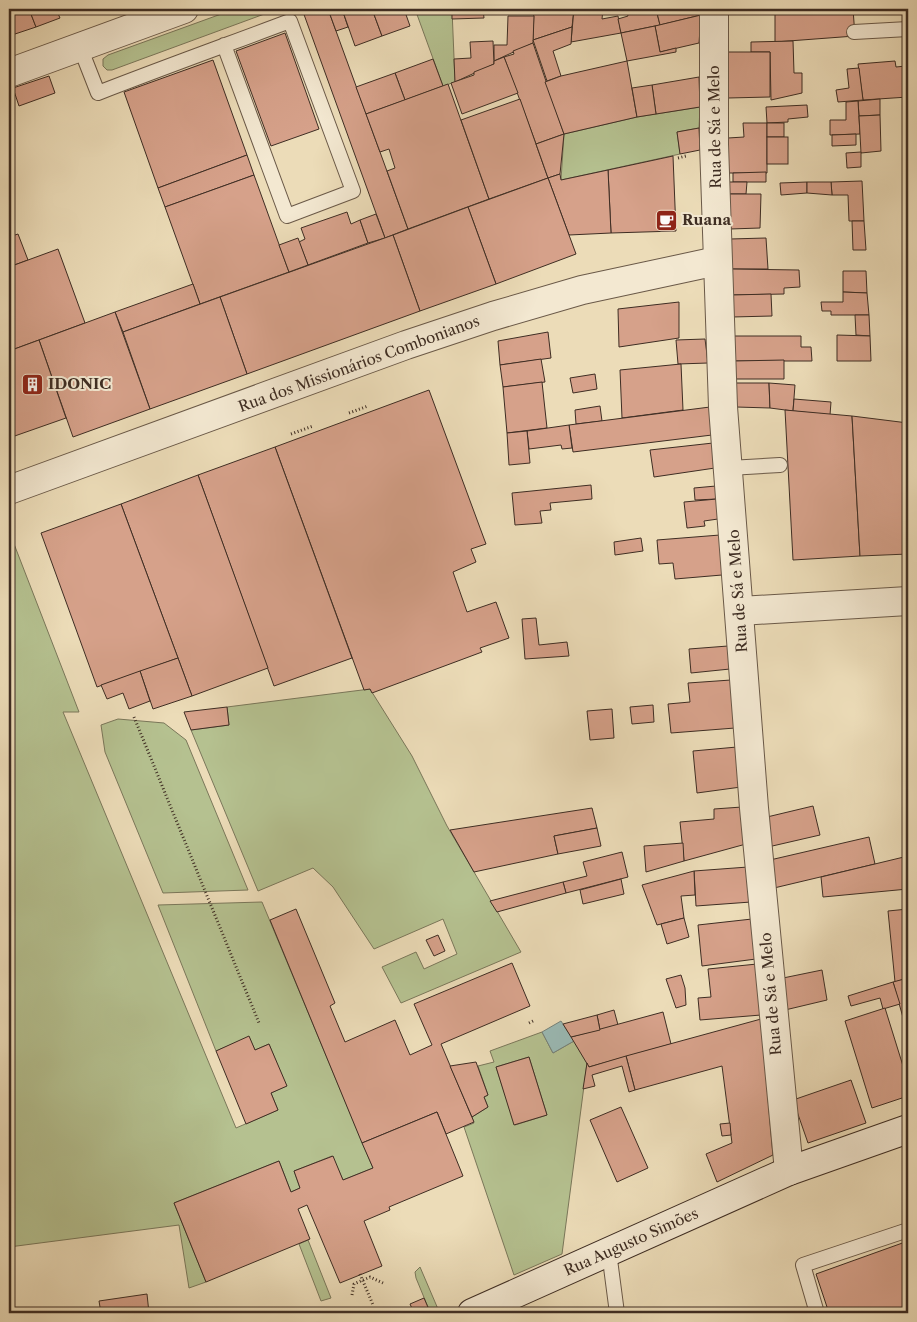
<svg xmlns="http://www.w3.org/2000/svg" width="917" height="1322" font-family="'Libre Caslon Text',serif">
<rect width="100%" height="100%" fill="#ecdcb8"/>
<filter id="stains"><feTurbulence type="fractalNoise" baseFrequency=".004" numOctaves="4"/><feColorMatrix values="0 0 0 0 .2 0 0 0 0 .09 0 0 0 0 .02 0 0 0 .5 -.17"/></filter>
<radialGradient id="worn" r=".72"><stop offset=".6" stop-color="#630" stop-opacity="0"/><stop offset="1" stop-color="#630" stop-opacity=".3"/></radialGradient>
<g fill="#b5c190" stroke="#7a775a" fill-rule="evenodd">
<path d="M235,9h43l-166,61h-5l-4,-4v-7l5,-4z"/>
<path d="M415,9h37l3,73 -12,4z"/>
<path d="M700,107l-1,21 -22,4 3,22 -119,26 3,-46 73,-17z"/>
<path d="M9,531l70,181h-16l173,416 42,-18 -7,-17 15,-7 -17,-42 -14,6 -6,-13 -33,14 -58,-146 104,-3 111,266 -30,12 -11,-24 -38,15 6,17 -9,4 -12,-31 -105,42 32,79 -17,6 -10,-63 -170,22z"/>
<path d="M370,689l42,67 35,70 74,126 -120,51 -19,-36 34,-15 8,17 33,-15 -14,-35 -69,30 -41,-62 -20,-19 -55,23 -67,-161 38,-5 -2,-18z"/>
<path d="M118,719l46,4 22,17 62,150 -85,3 -58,-141 -4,-27z"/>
<path d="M542,1032l11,21 21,-12 13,22 -25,191 -48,21 -50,-148 10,-4 -2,-6 16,-10 -4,-10 4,-2 -10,-29 16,-4 -4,-11zM529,1057l18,58 -32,10 -19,-58z"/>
<path d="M308,1240l23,58 -10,3 -22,-57z"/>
<path d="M420,1267l18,42 -8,3 -14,-34 -1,-6z"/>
</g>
<path fill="#9abab5" stroke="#75827b" d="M561,1021l13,20 -21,12 -11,-21z"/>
<g fill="#d6a18a" stroke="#3e2d23">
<path d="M9,9h20l7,18 -24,8 -3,-8z"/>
<path d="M29,9h27l4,9 -24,9z"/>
<path d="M302,9h26l80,220 -23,9z"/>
<path d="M328,9h14l6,18 -12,4z"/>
<path d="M342,9h30l10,27 -27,10z"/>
<path d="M372,9h32l6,17 -28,10z"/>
<path d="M452,9h31l1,9 -32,1z"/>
<path d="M534,9h40l-2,18 -39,13z"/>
<path d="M574,9h29l-1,10 16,-3 3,17 -50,9z"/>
<path d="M626,9h30l4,16 -39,8 -3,-14 10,-3z"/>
<path d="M656,9h45v6l-41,10z"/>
<path d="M775,9h78l2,27 -80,6z"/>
<path d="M701,15l-2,28 -39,9 -5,-26z"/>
<path d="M508,16h26l-1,27 -39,18v-16h13z"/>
<path d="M655,26l5,26 16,-4v4l-49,9 -6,-28z"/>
<path d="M572,27l-1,17 -18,7 8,25 -14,5 -14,-41z"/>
<path d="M285,33l34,96 -48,17 -35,-95z"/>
<path d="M493,41l1,23 -39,18 -1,-23 17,-1 -1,-16z"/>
<path d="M793,41l1,32h8v20l-31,7 -1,-48h-19v-10z"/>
<path d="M533,43l31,91 -28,10 -32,-87 10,-3 -1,-3z"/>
<path d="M727,52h43v45l-42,1z"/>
<path d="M504,57l14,36 -56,21 -11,-31 23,-8v-3l20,-8v-3z"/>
<path d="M906,57h2v40l-45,3 -5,-36 37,-3 1,6 10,-1z"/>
<path d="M433,59l10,27 -38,14 -10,-27z"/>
<path d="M213,60l34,95 -89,33 -34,-96z"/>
<path d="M627,61l10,56 -73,17 -19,-52 16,-6z"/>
<path d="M859,68l4,32 -25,2 -2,-12 13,-2 -2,-19z"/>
<path d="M395,73l10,27 -39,14 -10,-27z"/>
<path d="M49,76l6,17 -36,13 -6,-18z"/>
<path d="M699,77l1,30 -44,7 -4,-29z"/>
<path d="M448,84l41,115 -81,30 -21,-58 8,-3 -6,-19 -9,3 -14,-38z"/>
<path d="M652,85l4,29 -19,3 -5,-29z"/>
<path d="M520,99l28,79 -59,21 -28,-79z"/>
<path d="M880,99v16l-21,1 -1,-15z"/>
<path d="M858,101l2,33 -30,1v-15h16v-18z"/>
<path d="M807,105l1,12 -20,2v3l-21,1 -1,-16z"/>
<path d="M880,115l1,36 -20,2 -2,-37z"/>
<path d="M743,123h24v50h-39v-35l16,-1z"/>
<rect x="767" y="123" width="17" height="14"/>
<path d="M699,128l1,22 -20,4 -3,-22z"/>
<path d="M564,134l-4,40 -12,4 -12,-34z"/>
<path d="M856,134v11l-24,1v-11z"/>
<rect x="767" y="137" width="21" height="27"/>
<path d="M861,152v15l-14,1 -1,-15z"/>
<path d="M247,155l7,20 -89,32 -7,-19z"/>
<path d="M673,156l3,75 -65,2 -3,-63z"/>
<path d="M608,170l3,63 -42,2 -21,-57 12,-4 1,6z"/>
<path d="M766,172v10h-33v-9z"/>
<path d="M254,175l35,97 -89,32 -35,-97z"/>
<path d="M548,178l28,76 -80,30 -28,-77z"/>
<path d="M862,181l2,40h-15l-1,-26h-16l-1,-13z"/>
<path d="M728,182h19l-1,12h-17z"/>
<path d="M807,182v11l-26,2 -1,-12z"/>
<path d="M807,182h24l1,13 -25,-2z"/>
<path d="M729,194h32l-1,34 -30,1z"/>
<path d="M468,207l28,77 -76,27 -27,-76z"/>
<path d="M347,212l4,12 9,-4 8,23 -60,22 -9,-23 6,-3 -4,-11z"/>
<path d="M376,214l9,24 -17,5 -8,-23z"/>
<path d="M852,221h12l2,29h-13z"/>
<path d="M18,234l10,26 -19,7v-30z"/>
<path d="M393,235l27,76 -173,63 -27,-77z"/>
<path d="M298,238l10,27 -19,7 -10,-27z"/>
<path d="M766,238l2,31h-37l-1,-30z"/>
<path d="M58,249l27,74 -76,28v-84z"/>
<path d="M731,269l68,1 1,17 -16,1v6l-52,1z"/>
<path d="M843,271h23l1,22 -24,-1z"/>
<path d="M193,284l7,20 -77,28 -8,-20z"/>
<path d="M843,292l24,1 2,22h-38v-4h-9l-1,-9h22z"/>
<path d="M771,294l1,22 -40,1v-22z"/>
<path d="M220,297l27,77 -97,35 -27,-77z"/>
<path d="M679,302v36l-60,9 -1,-38z"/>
<path d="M115,312l35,97 -77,28 -34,-97z"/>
<path d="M855,315h14l1,21 -14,-1z"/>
<path d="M548,332l3,26 -51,7 -2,-24z"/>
<path d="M837,335l33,1 1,25h-34z"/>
<path d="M733,336h68v11h10l1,14h-78z"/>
<path d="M705,339l3,24 -30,1 -2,-24z"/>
<path d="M39,340l27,78 -57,20v-87z"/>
<path d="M541,359l4,23 -42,5 -3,-22z"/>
<path d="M784,360v19h-49l-1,-18z"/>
<path d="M681,364l2,46 -61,8 -2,-48z"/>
<path d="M595,374l2,15 -24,4 -3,-15z"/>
<path d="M542,382l5,46 -40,5 -4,-46z"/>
<path d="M735,383h34l1,25 -34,-1z"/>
<path d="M769,383l26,2 -2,26 -23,-3z"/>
<path d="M429,390l57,154 -15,5 5,13 -23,10 14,40 29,-10 13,36 -29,10 2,4 -110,41 -2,-4 -6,1 -89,-243z"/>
<path d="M794,399l37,3 -1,13 -37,-4z"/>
<path d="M600,406l2,15 -26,3 -1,-14z"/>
<path d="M710,407l2,28 -139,17 -4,-27z"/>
<path d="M785,410l67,6 8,140 -67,4z"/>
<path d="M852,416l56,7v131l-48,2z"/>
<path d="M569,425l3,23 -10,1 -1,-4 -32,4 -2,-18z"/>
<path d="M527,431l3,32 -21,2 -2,-32z"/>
<path d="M713,443l2,25 -61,9 -4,-27z"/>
<path d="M275,447l77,211 -78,28 -76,-211z"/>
<path d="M198,475l70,193 -76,28 -71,-192z"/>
<path d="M591,485l1,14 -42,4 1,7 -11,1 2,12 -27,2 -3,-32z"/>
<path d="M716,486l1,13 -22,1 -1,-12z"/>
<path d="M717,499l1,20 -14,2 1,5 -18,2 -3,-26z"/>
<path d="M121,504l57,154 -81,29 -56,-154z"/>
<path d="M720,535l2,40 -47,4 -2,-16 -14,1 -2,-24z"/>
<path d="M641,538l2,13 -28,4 -1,-13z"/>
<path d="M536,618l3,27 28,-3 2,14 -44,3 -3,-40z"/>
<path d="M728,646l2,23 -39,4 -2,-24z"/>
<path d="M178,658l14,38 -39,13 -13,-38z"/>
<path d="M140,671l10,30 -21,8 -6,-16 -16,6 -6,-14z"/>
<path d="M731,680l4,48 -64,5 -3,-29 22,-2 -2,-19z"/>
<path d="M653,705l1,17 -22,2 -2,-17z"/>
<path d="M227,707l2,18 -38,5 -7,-18z"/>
<path d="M612,709l2,29 -24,2 -3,-29z"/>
<path d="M737,747l4,40 -44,6 -4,-42z"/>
<path d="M813,806l7,29 -52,12 -1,-30z"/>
<path d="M742,807l4,37 -62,17 -4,-39 34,-3v-10z"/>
<path d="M592,808l5,20 -43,8 4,18 -84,18 -24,-42z"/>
<path d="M597,828l4,18 -43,8 -4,-18z"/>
<path d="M869,837l6,27 -101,24 -4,-28z"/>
<path d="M683,843l1,18 -38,11 -2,-26z"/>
<path d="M622,852l6,25 -62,16 -3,-11 24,-6 -4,-14z"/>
<path d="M908,856v33l-85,8 -2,-20z"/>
<path d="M748,867l3,35 -55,4 -2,-35z"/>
<path d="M694,871l1,24 -14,1 3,22 -27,7 -15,-40z"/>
<path d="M621,879l3,15 -41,10 -3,-14z"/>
<path d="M563,882l3,11 -69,19 -7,-11z"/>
<path d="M296,909l39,94 -5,3 15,36 50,-22 15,35 22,-10 -18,-41 98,-41 18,43 -89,38 33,78 -28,12 -9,-22 -75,31 -92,-223z"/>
<path d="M908,909v69l-13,4 -7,-71z"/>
<path d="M684,918l5,19 -22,7 -6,-20z"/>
<path d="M752,919l4,40 -54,7 -4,-41z"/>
<path d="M438,935l7,16 -11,5 -8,-16z"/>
<path d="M757,964l4,51 -61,5 -2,-22 13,-1 -3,-28z"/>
<path d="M822,970l5,30 -42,10 -2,-32z"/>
<path d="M681,975l4,13 1,17 -10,3 -10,-29z"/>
<path d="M908,978v42l-4,1 -11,-39z"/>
<path d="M893,982l7,22 -17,5 -3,-11 -29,8 -3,-10z"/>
<path d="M885,1008l23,74v14l-36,12 -27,-87z"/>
<path d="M614,1010l4,15 -18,5 -3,-15z"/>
<path d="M663,1012l8,32 -82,23 -18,-30z"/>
<path d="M597,1015l3,15 -29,7 -8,-13z"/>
<path d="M761,1019l12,136 -56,27 -11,-28 26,-11 -10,-77 -87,24 -9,-34z"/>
<path d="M249,1036l6,14 14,-6 18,42 -16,7 7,17 -32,14 -30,-73z"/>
<path d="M626,1056l9,34 -6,2 -7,-26 -30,9 3,11 -12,3 4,-26 2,4z"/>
<path d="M529,1057l18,58 -33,10 -18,-58z"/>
<path d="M476,1062l12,33 -4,2 4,10 -16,10 -22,-51z"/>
<path d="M851,1080l15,43 -58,20 -15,-43z"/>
<path d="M621,1107l27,61 -31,14 -27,-62z"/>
<path d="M437,1112l26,64 -74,31 1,3 -26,11 18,45 -42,17 -33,-78 -9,4 12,30 -104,43 -32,-79 105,-42 12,31 9,-4 -6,-17 39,-15 10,24 30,-12 -11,-25z"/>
<path d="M730,1123l1,12 -9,1 -2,-12z"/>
<path d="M908,1241v72h-79l-13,-39z"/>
<path d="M147,1294l2,19h-48l-2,-12z"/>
<path d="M424,1298l6,14 -16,1 -4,-9z"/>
</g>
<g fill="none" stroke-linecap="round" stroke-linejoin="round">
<defs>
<g id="service">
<path d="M854,32l54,-3"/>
<path d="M80,47l18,46c64,-25 128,-48 192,-72l63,170 -66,25 -63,-171"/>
<path d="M729,468l51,-3"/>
<path d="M609,1252l8,61"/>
<path d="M817,1313l-14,-48 105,-35"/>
</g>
<g id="minor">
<path d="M714,9v135l9,263 31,401 35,363"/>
<path d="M9,73l175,-64"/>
<path d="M9,490l397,-145 87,-29 89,-26 135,-29"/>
<path d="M740,611l168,-10"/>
</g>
<path id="secondary" d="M472,1313l317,-142 119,-42"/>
</defs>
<use href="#service" stroke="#6a5948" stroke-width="16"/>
<use href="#minor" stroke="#6a5948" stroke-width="30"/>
<use href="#secondary" stroke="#3e2d23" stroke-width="30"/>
<g stroke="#3e2d23" stroke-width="3" stroke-dasharray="1 2.5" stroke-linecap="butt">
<path d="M678,158l8,-2"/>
<path d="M349,413l19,-7"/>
<path d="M291,434l22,-8"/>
<path d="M134,717l125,306"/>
<path d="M529,1023l6,-3"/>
<path d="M360,1274l13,31"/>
<path d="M352,1295l2,-11 16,-7 13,6"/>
</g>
<use href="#service" stroke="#f3e8d1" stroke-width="14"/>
<use href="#minor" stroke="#f3e8d1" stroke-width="28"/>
<use href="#secondary" stroke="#f3e8d1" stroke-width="28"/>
</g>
<defs>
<symbol id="cafe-square" viewBox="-11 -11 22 22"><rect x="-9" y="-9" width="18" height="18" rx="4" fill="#8f2418" stroke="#f3e8d1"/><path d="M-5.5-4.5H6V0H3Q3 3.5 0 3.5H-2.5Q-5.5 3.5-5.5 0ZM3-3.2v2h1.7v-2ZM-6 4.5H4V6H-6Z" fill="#fff"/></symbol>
<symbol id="building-square" viewBox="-11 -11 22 22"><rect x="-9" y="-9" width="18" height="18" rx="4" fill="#8f2418" stroke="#f3e8d1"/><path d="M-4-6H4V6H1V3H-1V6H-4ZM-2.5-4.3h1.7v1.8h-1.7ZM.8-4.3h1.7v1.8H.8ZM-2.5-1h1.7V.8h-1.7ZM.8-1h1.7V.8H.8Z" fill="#fff"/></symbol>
</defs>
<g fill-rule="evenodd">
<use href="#cafe-square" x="654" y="208" width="25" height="25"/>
<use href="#building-square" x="20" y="372" width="25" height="25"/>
</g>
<g text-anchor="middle" stroke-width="4" stroke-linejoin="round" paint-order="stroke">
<g font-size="15" fill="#3e2d23" stroke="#f3e8d1">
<text transform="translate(715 127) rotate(-91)" y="5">Rua de Sá e Melo</text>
<text transform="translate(359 364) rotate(-20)" y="5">Rua dos Missionários Combonianos</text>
<text transform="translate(738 591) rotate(-94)" y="5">Rua de Sá e Melo</text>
<text transform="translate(771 994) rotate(-95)" y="5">Rua de Sá e Melo</text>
<text transform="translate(631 1242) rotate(-24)" y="5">Rua Augusto Simões</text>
</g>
<g font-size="15" font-weight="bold" fill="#3e2d23" stroke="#f3e8d1" text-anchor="start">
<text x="682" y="225">Ruana</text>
<text x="48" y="389">IDONIC</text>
</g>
</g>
<rect width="917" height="1322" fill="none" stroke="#ecdcb8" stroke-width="30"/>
<rect x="10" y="10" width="897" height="1302" fill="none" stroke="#3e2d23" stroke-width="2.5"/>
<rect x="15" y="15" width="887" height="1292" fill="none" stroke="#3e2d23"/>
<rect width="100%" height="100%" filter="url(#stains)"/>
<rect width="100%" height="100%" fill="url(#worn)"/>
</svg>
